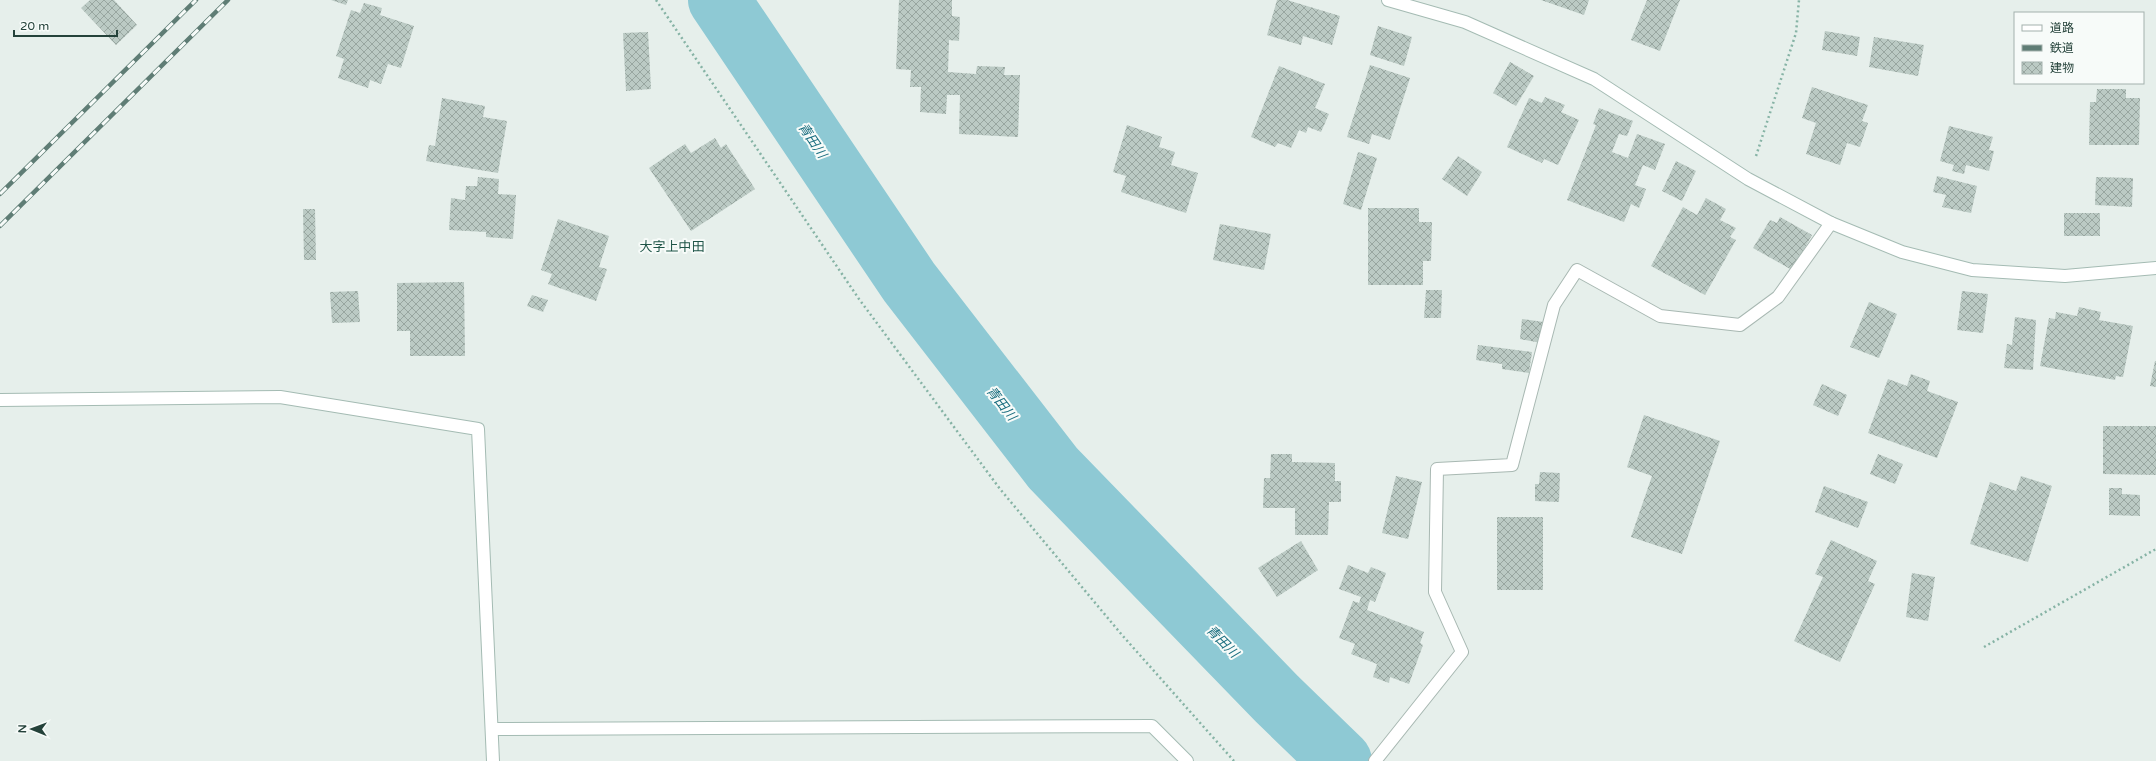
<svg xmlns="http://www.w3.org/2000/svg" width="2156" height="761" font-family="'Varela Round','Noto Sans JP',sans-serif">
<defs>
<pattern id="building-cross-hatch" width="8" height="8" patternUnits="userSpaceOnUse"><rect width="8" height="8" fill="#bbcac4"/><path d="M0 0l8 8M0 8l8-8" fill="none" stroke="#98a6a0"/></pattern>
</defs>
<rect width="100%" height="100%" fill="#e6efeb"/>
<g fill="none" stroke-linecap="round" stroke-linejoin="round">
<path stroke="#8ec9d4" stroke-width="62" d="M719,0l190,282 144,186 224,231 64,62"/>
</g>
<g fill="url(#building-cross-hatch)">
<path d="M90,0h24l23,25 -21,20 -35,-37z"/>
<path d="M331,0h17l-2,5z"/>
<path d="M899,0h53v16l8,1 -1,24 -10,-1 -1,32 28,2 1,-8 28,1 -1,8h16l-2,62 -59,-3 1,-39h-13l-1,19 -26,-2 1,-25h-11l1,-17 -15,-1z"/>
<path d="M1277,0h10l53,16 -8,29 -29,-9 -2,9 -34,-10z"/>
<path d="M1541,0h48l-5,15z"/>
<path d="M1647,0h33l-20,51 -29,-11z"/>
<path d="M364,3l18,5 -2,7 34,11 -13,42 -13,-4 -7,20 -11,-4 -2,8 -30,-10 6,-19 -8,-3 15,-46 9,3z"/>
<path d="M1378,26l34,11 -8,29 -34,-11z"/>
<path d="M1825,31l35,6 -3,19 -35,-6z"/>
<path d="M648,32l3,57 -25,2 -3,-58z"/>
<path d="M1874,37l50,8 -6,31 -49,-9z"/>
<path d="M1510,62l24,14 -18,30 -23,-13z"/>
<path d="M1370,65l40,13 -20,62 -18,-6 -3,10 -22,-7z"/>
<path d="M1279,66l46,18 -10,24 14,6 -8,18 -13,-5 -2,6 -7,-3 -8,18 -13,-5 -3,4 -24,-10z"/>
<path d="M1812,87l56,18 -6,16 6,2 -8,24 -13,-4 -7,22 -34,-11 10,-31 -14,-5z"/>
<path d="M2097,89h29v9h14l-1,47h-50l1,-43h6z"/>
<path d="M1545,97l20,8 -4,7 18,8 -21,45 -14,-6 -2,4 -35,-16 22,-49 13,5z"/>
<path d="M442,98l43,8 -2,11 24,4 -9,52 -72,-12 3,-16 6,1z"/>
<path d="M1599,108l34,13 -6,15 -8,-2 -7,18 16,6 9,-24 28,10 -10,26 -12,-5 -8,20 11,4 -7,19 -8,-4 -7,18 -57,-22 29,-75 -3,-1z"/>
<path d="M1127,125l35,12 -3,10 16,5 -4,13 27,8 -12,40 -65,-21 5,-16 -13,-4z"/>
<path d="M1949,126l44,11 -4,13 5,1 -5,20 -23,-6 -2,9 -12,-3 2,-6 -14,-4z"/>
<path d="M715,138l6,10 5,-4 29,45 -64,42 -42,-63 36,-24 6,9z"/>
<path d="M1358,152l19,6 -16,52 -18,-6z"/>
<path d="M1458,156l24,16 -15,24 -25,-17z"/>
<path d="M1676,161l20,10 -14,30 -20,-10z"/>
<path d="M1937,176l40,10 -6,27 -29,-6 4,-12 -13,-3z"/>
<path d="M478,177l21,2 -1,15 18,1 -3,44 -27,-2v-5l-37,-2 2,-32 14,2 1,-14h11z"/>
<path d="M2096,177l37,1 -1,29 -37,-2z"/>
<path d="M1706,198l20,11 -6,11 16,8 -6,9 6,3 -31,55 -54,-29 32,-59 14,8z"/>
<path d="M1368,208h51v14h13l-1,39h-8v24h-55z"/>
<path d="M303,209h12l1,51h-12z"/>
<rect x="2064" y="213" width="36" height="23"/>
<path d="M1780,217l32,18 -20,35 -39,-22 17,-28 7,3z"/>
<path d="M558,219l51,17 -10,31 8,2 -11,32 -48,-17 4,-10 -11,-4z"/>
<path d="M1220,224l51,10 -7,36 -51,-10z"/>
<path d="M464,282l1,74h-55v-25h-13v-48z"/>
<path d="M1426,290h16l-1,28h-17z"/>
<path d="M358,291l2,31 -28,1 -2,-31z"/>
<path d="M1962,291l26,3 -5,39 -26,-3z"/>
<path d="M532,295l16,5 -5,12 -16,-6z"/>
<path d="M1869,302l28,12 -18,44 -29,-11z"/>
<path d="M2079,307l22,5 -2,8 34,6 -10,51 -7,-1 -1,4 -75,-14 9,-48 6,1 1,-7 21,4z"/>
<path d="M2015,317l21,3 -3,50 -29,-2 3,-24 5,1z"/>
<path d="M1522,319l22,3 -3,21 -21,-4z"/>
<path d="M1478,345l54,7 -3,21 -27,-4v-5l-26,-4z"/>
<path d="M2155,361h1v26l-6,-1z"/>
<path d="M1911,374l19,7 -3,10 31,11 -21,56 -69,-25 20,-54 19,7z"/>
<path d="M1822,384l25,11 -9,21 -25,-11z"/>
<path d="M1644,415l76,26 -38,113 -51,-17 21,-61 -25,-9z"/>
<path d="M2103,426h53v49l-53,-1z"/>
<path d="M1271,454h21v8l43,1v18h6v21h-12l-1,33h-33v-27h-32l1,-30h6z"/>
<path d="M1878,454l25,10 -8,20 -25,-10z"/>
<path d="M1540,472l20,1 -1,29 -24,-1v-17h4z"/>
<path d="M1396,476l26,6 -14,57 -26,-6z"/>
<path d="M2021,476l31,10 -24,76 -58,-18 20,-62 26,9z"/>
<path d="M1824,486l44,16 -10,26 -43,-16z"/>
<path d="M2109,488h13v6l18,1v21l-31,-1z"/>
<rect x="1497" y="517" width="46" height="73"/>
<path d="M1831,540l46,21 -9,20 7,3 -35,78 -46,-21 29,-64 -8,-3z"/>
<path d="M1301,541l17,29 -41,27 -19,-29z"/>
<path d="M1348,565l20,8 3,-6 15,6 -11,29 -5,-2 -3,10 57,22 -4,11 3,2 -14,39 -19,-7 -1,6 -16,-6 4,-13 -26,-10 4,-10 -16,-6 14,-37 6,2 2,-6 -22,-8z"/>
<path d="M1912,573l23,4 -7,44 -22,-4z"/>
</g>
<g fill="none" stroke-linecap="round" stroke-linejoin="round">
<defs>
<path id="street" d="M1375,761l87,-109 -27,-60 2,-123 75,-4 42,-160 23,-35 83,46 80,9 38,-28 53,-74"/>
<g id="secondary">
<path d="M1388,0l77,22 129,57 154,100 83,44 71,29 70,18 93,6 91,-8"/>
<path d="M0,400l280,-3 198,32 15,332"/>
<path d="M493,729l659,-3 35,35"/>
</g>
</defs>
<use href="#street" stroke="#a8b8b2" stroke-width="14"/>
<use href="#secondary" stroke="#a4bbb3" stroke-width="14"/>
<g stroke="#86b3a5" stroke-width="2.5" stroke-dasharray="2 3" stroke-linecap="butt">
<path d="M656,0l203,299 141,190 122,146 112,126"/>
<path d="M1756,156l40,-123 3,-33"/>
<path d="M1984,647l172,-98"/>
</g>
<use href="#street" stroke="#fff" stroke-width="12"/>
<use href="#secondary" stroke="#fff" stroke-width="12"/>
<defs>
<g id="rail">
<path d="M0,194l196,-194"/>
<path d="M0,226l228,-226"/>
</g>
</defs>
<use href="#rail" stroke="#5f7d75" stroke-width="4.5"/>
<use href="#rail" stroke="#f7fbf9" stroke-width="3" stroke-dasharray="9" stroke-linecap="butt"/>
</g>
<g text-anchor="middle" stroke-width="4" stroke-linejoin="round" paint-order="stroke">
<g font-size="13" font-style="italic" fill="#1c6f80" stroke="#f7fbf9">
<text transform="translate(813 140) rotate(56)" y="5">青田川</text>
<text transform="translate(1002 403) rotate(52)" y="5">青田川</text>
<text transform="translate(1223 641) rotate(45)" y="5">青田川</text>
</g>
<g font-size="13" fill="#1f5548" stroke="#f7fbf9">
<text x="672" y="251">大字上中田</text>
</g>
</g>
<rect x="2014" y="12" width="130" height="72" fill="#f7fbf9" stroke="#a3b1ad"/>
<rect x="2022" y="25" width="20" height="6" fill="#ffffff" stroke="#a3b1ad"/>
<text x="2050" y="32" font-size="12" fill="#24423a">道路</text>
<rect x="2022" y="45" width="20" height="6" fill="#5f7d75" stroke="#a3b1ad"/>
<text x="2050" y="52" font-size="12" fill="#24423a">鉄道</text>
<rect x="2022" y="62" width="20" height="12" fill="url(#building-cross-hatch)" stroke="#a3b1ad"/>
<text x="2050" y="72" font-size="12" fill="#24423a">建物</text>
<g transform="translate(32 729) rotate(271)" stroke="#f7fbf9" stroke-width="3" paint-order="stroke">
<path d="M0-3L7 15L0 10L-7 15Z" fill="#24423a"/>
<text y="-6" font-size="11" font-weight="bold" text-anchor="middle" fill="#24423a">N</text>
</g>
<path d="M14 30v6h103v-6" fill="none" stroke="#24423a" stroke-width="2"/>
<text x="20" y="30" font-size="12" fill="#24423a" stroke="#f7fbf9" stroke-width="3" paint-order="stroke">20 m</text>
</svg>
